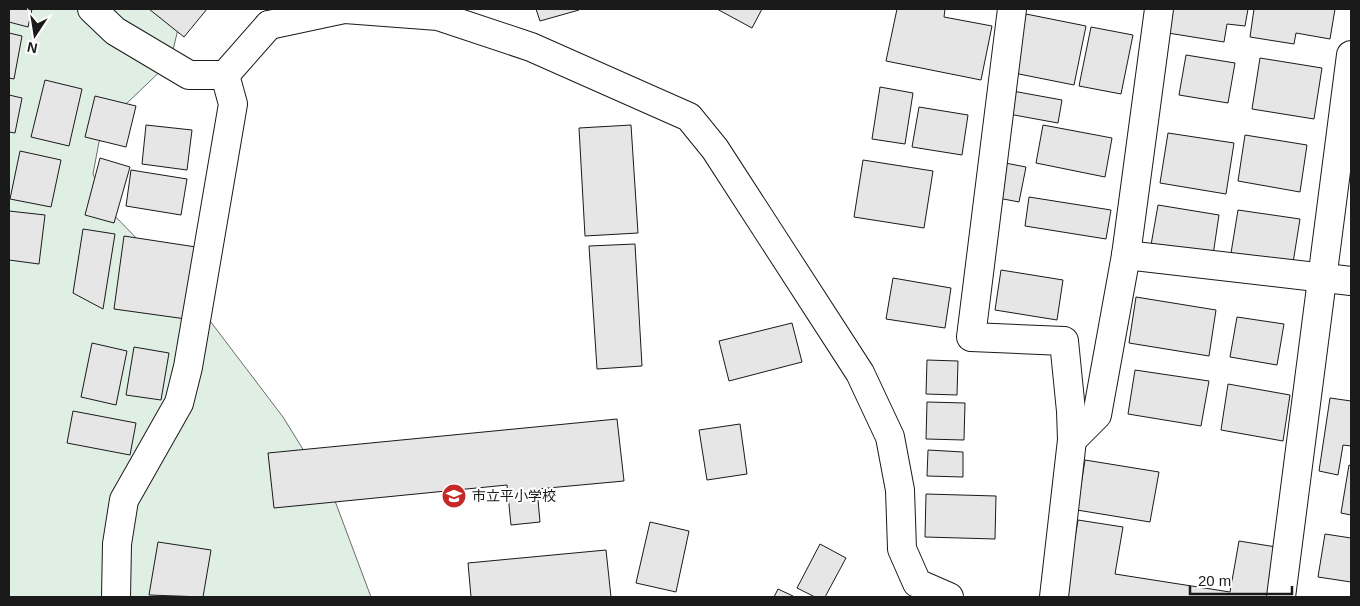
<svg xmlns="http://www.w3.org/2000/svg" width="1360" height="606" font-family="Helvetica,'Noto Sans JP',sans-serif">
<rect width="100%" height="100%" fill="#fff"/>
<path fill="#e0efe3" stroke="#6a6a6a" d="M9,9h174l-13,53 -44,42 -27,38 -6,32 16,36 76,78 98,129 52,84 36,96h-362z"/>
<g fill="#e6e6e6" stroke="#1a1a1a">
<path d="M9,9h23l-4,18 -19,-5z"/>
<path d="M149,9h58l-23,28z"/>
<path d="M536,9h43v1l-39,11z"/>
<path d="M717,9h45l-10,19z"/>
<path d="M897,9h48l-1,8 48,9 -11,54 -95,-19z"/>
<path d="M1172,9h76l-3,17 -18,-2 -3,18 -56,-9z"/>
<path d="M1254,9h81l-5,30 -34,-6 -2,11 -44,-7z"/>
<path d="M1026,14l60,12 -12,59 -60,-12z"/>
<path d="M1091,27l42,8 -12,59 -42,-8z"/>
<path d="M9,33l13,3 -8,43 -5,-1z"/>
<path d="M1186,55l49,8 -7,40 -49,-8z"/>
<path d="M1260,58l62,10 -8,51 -62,-10z"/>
<path d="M45,80l37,9 -13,57 -38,-9z"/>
<path d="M880,87l33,6 -8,51 -33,-5z"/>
<path d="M1007,90l55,10 -4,23 -55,-10z"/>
<path d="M9,95l13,3 -7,35 -6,-1z"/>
<path d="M95,96l41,10 -10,41 -41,-10z"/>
<path d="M919,107l49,8 -6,40 -50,-8z"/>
<path d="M146,125l46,5 -5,40 -45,-6z"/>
<path d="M631,125l7,108 -53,3 -6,-108z"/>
<path d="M1043,125l69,13 -7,39 -69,-14z"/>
<path d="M1168,133l66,10 -8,51 -66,-11z"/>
<path d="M1245,135l62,10 -7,47 -62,-11z"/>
<path d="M20,151l41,9 -10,47 -41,-8z"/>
<path d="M100,158l30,9 -16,56 -29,-8z"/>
<path d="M863,160l70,11 -9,57 -70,-11z"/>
<path d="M1000,162l26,5 -7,35 -26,-5z"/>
<path d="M131,170l56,9 -6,36 -55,-9z"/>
<path d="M1029,197l82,13 -5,29 -81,-13z"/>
<path d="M1158,205l61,10 -6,40 -62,-10z"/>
<path d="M1238,210l62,9 -7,44 -62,-10z"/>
<path d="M9,211l36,4 -6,49 -30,-4z"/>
<path d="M83,229l32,5 -12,75 -30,-16z"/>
<path d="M124,236l72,11 -10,72 -72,-10z"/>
<path d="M635,244l7,122 -45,3 -8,-123z"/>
<path d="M1001,270l62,10 -6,40 -62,-10z"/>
<path d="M893,278l58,10 -6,40 -59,-9z"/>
<path d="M1136,297l80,13 -7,46 -80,-13z"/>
<path d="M1237,317l47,7 -7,41 -47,-8z"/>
<path d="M792,323l10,39 -73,19 -10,-40z"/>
<path d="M92,343l35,8 -11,54 -35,-8z"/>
<path d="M134,347l35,6 -8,47 -35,-5z"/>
<path d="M927,360l31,1 -1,34 -31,-1z"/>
<path d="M1135,370l74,11 -8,45 -73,-12z"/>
<path d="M1228,384l62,11 -7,46 -62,-11z"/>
<path d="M1330,398l21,3v45l-8,-1 -5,30 -19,-4z"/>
<path d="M927,402l38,1 -1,37 -38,-1z"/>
<path d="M73,411l63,12 -6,32 -63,-12z"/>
<path d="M617,419l7,62 -87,8 3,33 -29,3 -4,-40 -233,23 -6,-55z"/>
<path d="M740,424l7,50 -40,6 -8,-50z"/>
<path d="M928,450l35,2v25l-36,-1z"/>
<path d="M1085,460l74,12 -9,50 -73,-12z"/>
<path d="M1349,465l2,1v49l-10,-2z"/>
<path d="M926,494l70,2 -1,43 -70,-2z"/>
<path d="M1078,520l45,7 -8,47 115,18 9,-51 37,6 -8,50h-203z"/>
<path d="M650,522l39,9 -13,61 -40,-9z"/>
<path d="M1325,534l26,4v44l-33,-5z"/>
<path d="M158,542l53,8 -8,47 -54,-2z"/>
<path d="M820,544l26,14 -21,39h-10l-18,-9z"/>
<path d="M606,550l5,47h-140l-3,-34z"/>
<path d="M778,589l17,8h-21z"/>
</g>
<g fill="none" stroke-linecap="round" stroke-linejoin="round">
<defs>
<g id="minor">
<path d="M345,9l93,7 93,31 158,70 26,32 145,224 30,64 10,53 2,59 15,34 32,14"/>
<path d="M1012,9l-41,328 93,4 7,70 1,29 -18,157"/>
<path d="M269,25l75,-16"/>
<path d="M1126,255l225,26"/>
<path d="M1072,440l25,-25 29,-160 33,-246"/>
<path d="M116,597l1,-53 7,-44 55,-97 9,-36 45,-263 -8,-29"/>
<path d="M1281,597l70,-542"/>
</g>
<path id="tertiary" d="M92,9l23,22 74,44h36l44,-50"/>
</defs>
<use href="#minor" stroke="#1a1a1a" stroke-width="30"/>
<use href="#tertiary" stroke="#1a1a1a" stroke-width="30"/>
<use href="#minor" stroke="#fff" stroke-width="28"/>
<use href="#tertiary" stroke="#fff" stroke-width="28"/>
</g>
<defs>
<symbol id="school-disc" viewBox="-11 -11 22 22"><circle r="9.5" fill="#c62828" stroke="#fff"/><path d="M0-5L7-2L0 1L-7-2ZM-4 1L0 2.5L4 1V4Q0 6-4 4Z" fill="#fff"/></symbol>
</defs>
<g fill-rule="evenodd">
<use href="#school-disc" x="440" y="482" width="28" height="28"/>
</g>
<g text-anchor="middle" stroke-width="4" stroke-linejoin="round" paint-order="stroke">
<g font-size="14" fill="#1a1a1a" stroke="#fff" text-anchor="start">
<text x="472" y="501">市立平小学校</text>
</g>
</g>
<rect width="1360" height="606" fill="none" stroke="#1a1a1a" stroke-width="20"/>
<g transform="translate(35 35) rotate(192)" stroke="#ffffff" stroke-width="4" paint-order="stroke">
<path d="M0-4L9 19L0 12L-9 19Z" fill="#1a1a1a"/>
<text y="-8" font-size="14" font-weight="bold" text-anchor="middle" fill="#1a1a1a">N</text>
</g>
<path d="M1190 586v8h102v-8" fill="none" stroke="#1a1a1a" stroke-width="2.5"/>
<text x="1198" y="586" font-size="15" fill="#1a1a1a" stroke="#ffffff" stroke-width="4" paint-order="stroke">20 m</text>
</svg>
